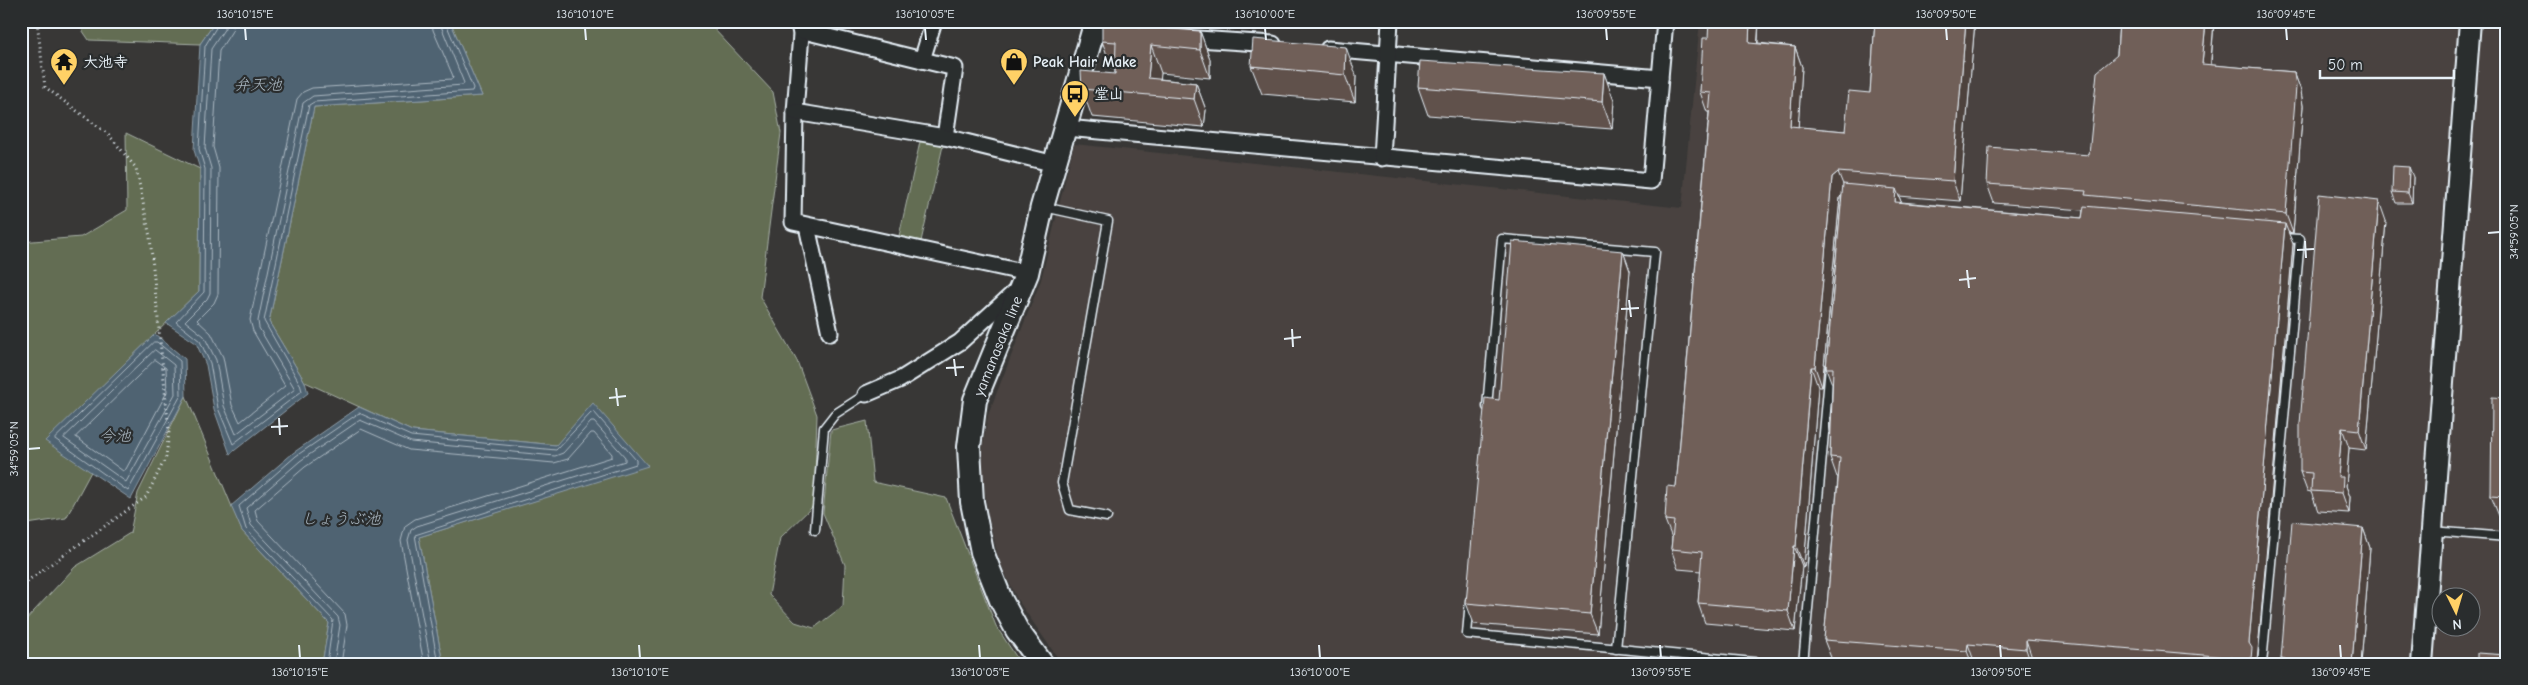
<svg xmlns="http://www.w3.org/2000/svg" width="2528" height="685" font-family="'Comic Neue','Klee One',sans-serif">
<rect width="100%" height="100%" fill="#383736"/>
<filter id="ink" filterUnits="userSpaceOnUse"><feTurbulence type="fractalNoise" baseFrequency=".02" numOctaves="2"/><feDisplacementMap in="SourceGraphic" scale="10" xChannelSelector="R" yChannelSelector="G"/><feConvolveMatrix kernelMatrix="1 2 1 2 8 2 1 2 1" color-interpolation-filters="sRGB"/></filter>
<g filter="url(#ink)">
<path fill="#494340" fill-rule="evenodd" d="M1700,21h807v643h-1445l-45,-65 -18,-39 -11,-45 -5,-40v-30l5,-30 53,-135 33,-136 608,64zM2440,598h30v30h-30z"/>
<g fill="#646d53" stroke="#a6afa6">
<path d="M76,21h140l-16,23 -111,-4z"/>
<path d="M450,21h263l1,8 59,63 8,41 -21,164 37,64 20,54 -3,90 -34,33 -11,57 26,27 19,6 29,-22 2,-41 -22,-52 8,-83 36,-9 6,61 73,16 50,128 25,38h-578l-24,-127 229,-72 -92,-20 -144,-14 -107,-49 -36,-60 45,-215 168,-11z"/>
<path d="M126,133l74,36 -1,122 -153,150 47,27 -27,50 -45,7v-283l60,-5 46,-27z"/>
<path d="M922,133l23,4 -26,113 -22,-5z"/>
<path d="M186,396l56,135 87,92 -7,41h-301v-39l54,-58 55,-34 8,-40z"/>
</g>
<g fill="#4f6372" stroke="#8c9ca8">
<path d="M216,21h234l32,75 -168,11 -45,215 36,60 3,11 -78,61 -16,-45 -8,-44 -10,-22 -30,-20 33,-32 1,-122 -6,-19 6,-106z"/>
<path d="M155,334l30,25 1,37 -55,103 -86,-58z"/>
<path d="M593,403l55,63 -229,71 24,127h-121l7,-41 -87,-92 -11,-25 62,-53 66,-46 53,24 144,14z"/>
</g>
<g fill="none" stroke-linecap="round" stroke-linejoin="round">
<g stroke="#abb8c2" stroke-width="1">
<path d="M220,21l-15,25 -6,103 6,20 -1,123 -28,30 24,19 10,22 8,45 15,36 69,-53 -2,-7 -36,-63 45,-216 5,-3 158,-11 1,-3 -28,-67"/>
<path d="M226,21l-1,7 -14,21 -6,99 6,20 -1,125 -3,6 -22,22 19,15 12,24 8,46 12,28 59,-45 -36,-61 -1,-7 45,-218 10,-7 150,-11 1,-2 -25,-62"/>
<path d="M234,21l-2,10 -13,20 -6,96 6,21 -1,126 -4,9 -17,17 14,13 12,24 9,48 8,17 45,-36 -32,-55 -3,-11 47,-221 6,-7 9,-4 140,-9 1,-3 -20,-46 -1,-9"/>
<path d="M154,342h3l23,19 1,34 -53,96 -73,-52z"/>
<path d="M155,350l19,15 1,29 -49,88 -62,-44z"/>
<path d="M155,360l11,8 1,24 -41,77 -3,2 -47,-34z"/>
<path d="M327,664l6,-44 -87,-91 -7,-23 57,-50 63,-43 52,23 145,14 35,-37 3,-1 42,48v4l-221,71 23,129"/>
<path d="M334,664l6,-39 -2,-8 -87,-92 -5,-17 54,-47 60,-41 51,22 144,14 8,-3 28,-31h3l31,35v4l-208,65 -6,4 -3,10 23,124"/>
<path d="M341,664l6,-39 -2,-11 -87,-93 -3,-11 50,-43 56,-38 48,21 145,13 14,-4 23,-26h3l18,21v3l-197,62 -10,7 -4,15 23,123"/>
</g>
<defs>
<g id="service">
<path d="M1044,207l64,14 -46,262 8,27 37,7"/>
<path d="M1487,407l15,-168 153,13 -39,397"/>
<path d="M815,530l9,-102 11,-14 31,-20"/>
<path d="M2432,531l75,6"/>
<path d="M1470,600l-3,34 307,30"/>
<path d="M1803,664l27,-297"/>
<path d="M2262,664l38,-425 -20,-1"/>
</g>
<g id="minor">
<path d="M802,21l-7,91 -2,110 234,51"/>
<path d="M800,30l155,38 -10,69"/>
<path d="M1183,38l90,6"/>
<path d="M1328,49l332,29"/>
<path d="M922,60l12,-39"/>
<path d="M795,112l150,25 110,27"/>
<path d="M1066,128l585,53 14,-160"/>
<path d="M1382,158l8,-137"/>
<path d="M807,226l23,107"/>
<path d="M866,394l35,-15 59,-37 57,-52"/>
</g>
<path id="tertiary" d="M2422,664l48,-643"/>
<path id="secondary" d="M1042,664l-25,-34 -16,-30 -19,-48 -10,-50 -3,-55 6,-47 52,-127 15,-66 54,-186"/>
</defs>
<use href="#service" stroke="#e8f1f8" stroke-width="11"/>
<use href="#minor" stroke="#e8f1f8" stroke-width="19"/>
<use href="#tertiary" stroke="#e8f1f8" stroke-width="24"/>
<use href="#secondary" stroke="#e8f1f8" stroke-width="26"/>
<path stroke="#e8f1f8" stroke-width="3" stroke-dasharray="1 4" stroke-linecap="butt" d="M21,590l9,-11 116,-82 20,-40 3,-25 -19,-195 -14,-69 -27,-33 -64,-48 -8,-66"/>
<use href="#service" stroke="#2a2d2e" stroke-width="8"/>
<use href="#minor" stroke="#2a2d2e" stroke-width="15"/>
<use href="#tertiary" stroke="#2a2d2e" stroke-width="20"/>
<use href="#secondary" stroke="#2a2d2e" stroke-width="22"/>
</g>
<g fill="#60514c" stroke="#e8f1f8">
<path d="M1199,21h57v7z"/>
<path d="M1759,21l-1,22 37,4 7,20 -4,60 47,4 25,-38 5,-72h100l-15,180 -61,-5 2,6 181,16 1,-8 -89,-7 -7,-19 102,-29 28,-100 2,-34h95l-3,44 83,7 7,19 2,15 -10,127 -5,-1 5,12 -36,418v2h-186l-38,-3v3h-153l-48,-4 -8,-20 14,-163h-1l-7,-20 2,-73 -6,-16 16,-173 -2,2 -18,190h-4l-14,180 -2,-1 -7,65 -90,-8 -7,-20 3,-32 -23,-2 -7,-20 1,-11 -7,-18 11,-33 33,-375h-2l-7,-20 8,-54z"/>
<path d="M1200,31l10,28v19l-49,-5 -1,6 36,4 10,27 -2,17 -112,-10 -10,-28 33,-15v-5h-3l-10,-28z"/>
<path d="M1251,66l105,9 -1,27 -93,-8z"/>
<path d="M1604,73l10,28 -2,28 -184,-14 -10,-28z"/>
<path d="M2413,177l-1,26h-16l-4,-11z"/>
<path d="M2386,221l-20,229 -17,-2 -3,38 4,11 -1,16 -31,-2 -7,-19 -4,-1 -7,-19z"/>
<path d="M1623,251l7,20 -32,363 -124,-10 -8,-21 33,-203z"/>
<path d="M2507,398v119l-8,-1 -8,-20z"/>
<path d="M2363,528l7,20 -9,116h-78l-2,-5z"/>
</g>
<g fill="#4e423e" stroke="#e8f1f8">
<path d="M1253,21h3v7z"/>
<path d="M1750,21h9l-3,42 -7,-20z"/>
<path d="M1966,21h9l-15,180 -7,-20z"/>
<path d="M2206,21h8l-5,63 -7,-20z"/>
<path d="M1200,31l10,28v19l-10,-28z"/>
<path d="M1151,45l10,28 -2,23 -11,-18z"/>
<path d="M1346,47l10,28 -1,27 -10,-27z"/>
<path d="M1795,47l7,20 -5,79 -7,-20z"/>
<path d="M2294,72l7,19 2,15 -10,127 -7,-19z"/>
<path d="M1604,73l10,28 -2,28 -10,-27z"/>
<path d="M1196,83l10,27 -2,17 -10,-28z"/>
<path d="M2409,167l4,10 -1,26 -4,-10z"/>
<path d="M1838,172l8,20 -6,5 -18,190 -7,-20 17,-190z"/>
<path d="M1896,189l8,20 -9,-7z"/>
<path d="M2379,201l7,20 -20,229 -7,-20z"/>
<path d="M2285,224l8,20 -36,418v2h-4l-2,-5 -2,-16z"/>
<path d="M1623,251l7,20 -32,363 -8,-20z"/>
<path d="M1811,367l7,20 -14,180 -8,-21z"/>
<path d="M2342,428l7,20 -3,38 4,11 -1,16 -7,-20 -4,-16z"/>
<path d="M2363,528l7,20 -9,116h-9z"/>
<path d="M1794,546l8,20 -7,65 -7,-20z"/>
<path d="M2026,640l7,21v3h-2l-5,-15z"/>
<path d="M1968,644l7,20h-3l-5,-13z"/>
</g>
<g fill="#705e58" stroke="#e8f1f8">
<path d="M1709,21h41l-1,22 46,4 -5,79 55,5 4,-40 21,2 5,-72h91l-13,160 -115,-9 -6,5 -17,190h-4l-15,179h-2l-6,65 -90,-8 4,-51 -31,-3 3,-28 -9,-1 2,-34 9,1 35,-394 -11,-1 3,-54h5z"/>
<path d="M2119,21h87l-4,43 92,8 2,15 -10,127 -201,-19 1,-4 -99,-7 2,-37 100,8 8,-83 20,-17z"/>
<path d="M1102,24l98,7v19l-49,-5 -3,33 48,5 -2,16 -112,-10 -1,-18 34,3 1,-32 -14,-1z"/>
<path d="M1253,39l93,8 -1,28 -94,-9z"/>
<path d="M1420,61l184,12 -2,29 -184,-15z"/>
<path d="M2393,166l16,1 -1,26 -16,-1z"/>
<path d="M1843,184l53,5 -1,13 187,16 2,-12 201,18 -36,419 3,5 -1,11 -225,-19v9l-58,-5 -1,7 -143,-11 16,-182 -10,-1 3,-89h-7z"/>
<path d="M2319,194l60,7 -20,229 -17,-2 -4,49h5l-1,16 -31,-2 1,-18 -12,-1v-48z"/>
<path d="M1512,241l111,10 -33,363 -124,-11 19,-205 14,2z"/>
<path d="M2492,397l15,1v99l-16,-1z"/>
<path d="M2292,521l71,7 -11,136h-19l-52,-5z"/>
<path d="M2477,653l30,2v9h-30z"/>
</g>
</g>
<path fill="none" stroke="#e8f1f8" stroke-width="2" d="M245,28l1,12M585,28l1,12M925,28l1,12M1265,28l1,12M1606,28l1,12M1946,28l1,12M2286,28l1,12M2488,233l12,-1M2305,241l1,17M2297,250l17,-1M1967,270l2,18M1959,280l17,-2M1629,300l2,17M1621,309l18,-1M1292,329l1,18M1284,339l17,-2M954,359l2,17M946,368l18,-1M616,388l2,18M609,398l17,-2M279,418l1,17M271,427l17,-1M28,449l12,-1M299,645l1,13M639,645l1,13M979,645l1,13M1319,645l1,13M1660,645l1,13M2000,645l1,13M2340,645l1,13"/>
<defs>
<symbol id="temple-pin" viewBox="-11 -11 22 30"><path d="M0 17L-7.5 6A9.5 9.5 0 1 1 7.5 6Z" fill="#ffd166" stroke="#2a2d2e"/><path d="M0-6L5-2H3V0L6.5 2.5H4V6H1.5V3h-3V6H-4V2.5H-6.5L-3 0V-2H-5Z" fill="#111"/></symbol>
<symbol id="shop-pin" viewBox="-11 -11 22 30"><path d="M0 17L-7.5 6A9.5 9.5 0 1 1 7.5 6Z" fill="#ffd166" stroke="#2a2d2e"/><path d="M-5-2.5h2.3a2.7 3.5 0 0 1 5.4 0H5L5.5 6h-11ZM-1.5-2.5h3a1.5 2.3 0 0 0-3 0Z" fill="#111"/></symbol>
<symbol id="bus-pin" viewBox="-11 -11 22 30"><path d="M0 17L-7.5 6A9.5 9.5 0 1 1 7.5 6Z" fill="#ffd166" stroke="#2a2d2e"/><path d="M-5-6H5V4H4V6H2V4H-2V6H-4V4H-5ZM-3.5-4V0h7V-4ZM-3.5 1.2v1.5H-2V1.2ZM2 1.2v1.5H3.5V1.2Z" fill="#111"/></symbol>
</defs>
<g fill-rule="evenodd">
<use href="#temple-pin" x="48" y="46" width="32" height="43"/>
<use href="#shop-pin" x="998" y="46" width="32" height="43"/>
<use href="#bus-pin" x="1059" y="78" width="32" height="43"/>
</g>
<g text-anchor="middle" stroke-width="4.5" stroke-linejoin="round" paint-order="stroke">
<g font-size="15" font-weight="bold" fill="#e8f1f8" stroke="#2a2d2e" text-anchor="start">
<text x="83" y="67">大池寺</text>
<text x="1033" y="67">Peak Hair Make</text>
<text x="1094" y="99">堂山</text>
</g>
<g font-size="15" fill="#e8f1f8" stroke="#2a2d2e">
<text transform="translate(998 346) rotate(-68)" y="5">yamanasaka line</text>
</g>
<g font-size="16" font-style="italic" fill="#abb8c2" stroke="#2a2d2e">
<text x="258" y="90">弁天池</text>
<text x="115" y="441">今池</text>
<text x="341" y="524">しょうぶ池</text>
</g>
</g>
<rect width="2528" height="685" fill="none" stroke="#2a2d2e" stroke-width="55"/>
<g transform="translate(2456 612) rotate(175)"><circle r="24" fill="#2a2d2e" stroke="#767b7f"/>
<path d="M0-4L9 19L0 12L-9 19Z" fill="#ffd166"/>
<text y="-8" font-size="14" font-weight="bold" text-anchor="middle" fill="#e8f1f8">N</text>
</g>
<path d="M2320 70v8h134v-8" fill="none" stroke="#e8f1f8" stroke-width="2.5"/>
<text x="2328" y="70" font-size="15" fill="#e8f1f8" stroke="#2a2d2e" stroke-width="4" paint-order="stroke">50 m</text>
<rect x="28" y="28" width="2472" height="630" fill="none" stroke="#e8f1f8" stroke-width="2"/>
<g font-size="12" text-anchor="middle" fill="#e8f1f8">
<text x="245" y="18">136°10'15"E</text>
<text x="585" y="18">136°10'10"E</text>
<text x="925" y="18">136°10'05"E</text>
<text x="1265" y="18">136°10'00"E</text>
<text x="1606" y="18">136°09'55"E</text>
<text x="1946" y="18">136°09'50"E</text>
<text x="2286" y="18">136°09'45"E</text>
<text transform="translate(2514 232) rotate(-90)" y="4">34°59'05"N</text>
<text transform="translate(14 449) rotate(-90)" y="4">34°59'05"N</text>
<text x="300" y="676">136°10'15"E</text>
<text x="640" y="676">136°10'10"E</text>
<text x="980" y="676">136°10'05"E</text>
<text x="1320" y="676">136°10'00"E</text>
<text x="1661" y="676">136°09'55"E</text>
<text x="2001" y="676">136°09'50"E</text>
<text x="2341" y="676">136°09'45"E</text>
</g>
</svg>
